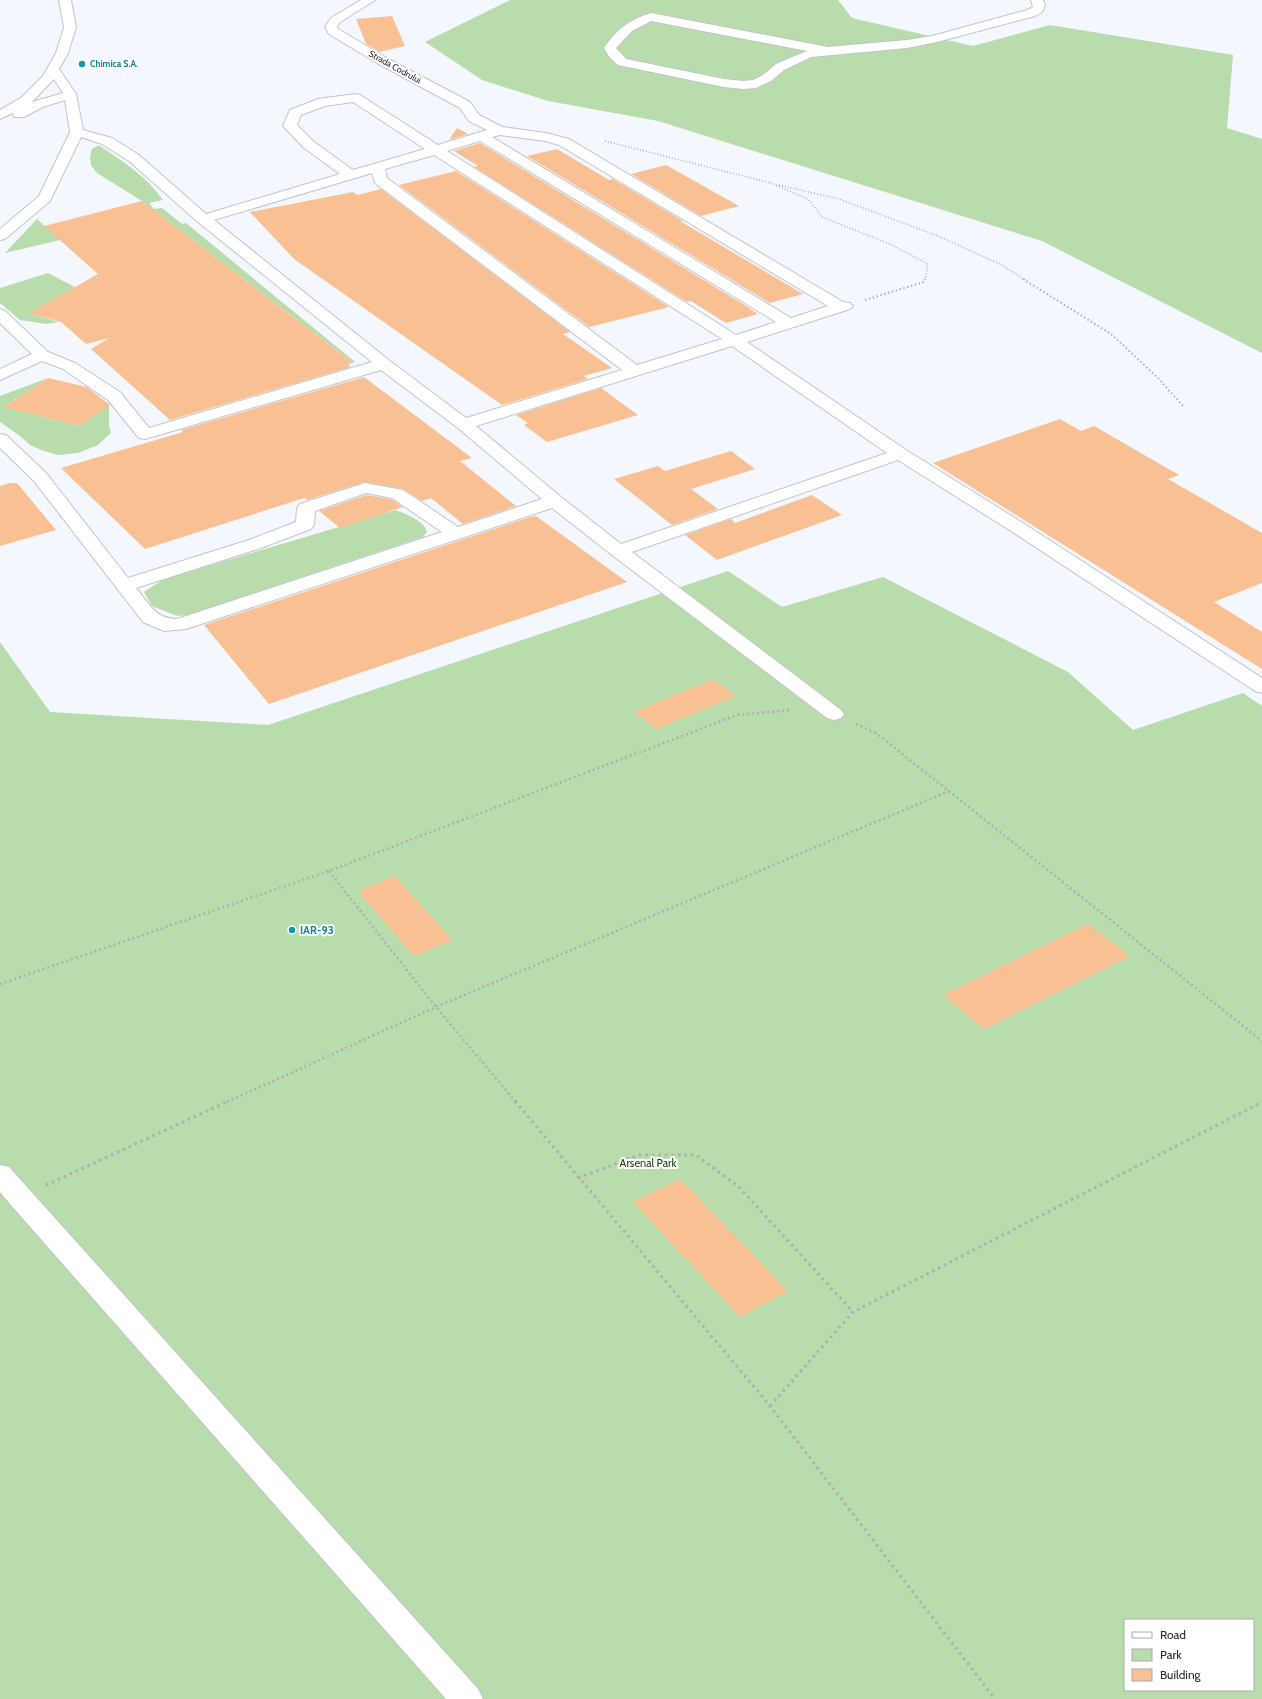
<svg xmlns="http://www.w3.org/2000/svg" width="1262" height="1699" font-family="Cabin,sans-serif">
<rect width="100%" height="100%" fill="#f4f7fd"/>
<g fill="#b9dcac" fill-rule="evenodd">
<path d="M510,0h328l14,18 121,28 77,-21 183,30 -6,73 35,11v214l-220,-112 -384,-120 -110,-20 -66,-21 -57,-38z"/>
<path d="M97,146h3c24,16 47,31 63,54l-14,3 5,6 8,-1 20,16 4,-1 169,139 -2,1 -211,-162 -45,-28 -6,-8 -1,-8 2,-8z"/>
<path d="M37,219l23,21 -55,13z"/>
<path d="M48,273l27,14 -46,26 30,9 -13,2 -26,-4 -20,-17v-15z"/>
<path d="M48,378l-44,29 75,19 30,-21v21l2,7 -13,12 -20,8 -20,2 -17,-5 -11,-5 -10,-9 -20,-14v-26z"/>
<path d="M396,510c11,5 28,10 31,22l-4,5 -235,78 -11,1 -25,-10 -8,-14 20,-13z"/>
<path d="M728,571l54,36 101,-30 185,95 65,58 110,-37 19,13v993h-1262v-1057l50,70 218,13zM1125,1620h128v70h-128z"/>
</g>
<g fill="#f9c093">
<path d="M392,16l13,30 -26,6 -13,-8 -10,-25z"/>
<path d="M457,128l11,6 -19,6z"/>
<path d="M480,143l271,166h-1l8,5 -32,9 -35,-22 -4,1 -213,-135 4,-1 -24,-15z"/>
<path d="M557,149l52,31 4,-1 70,42h-3l123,73 -33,9 -243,-147z"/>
<path d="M666,165l73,41 -38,10 -70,-42z"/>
<path d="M456,171l213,136 -80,20 -190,-142z"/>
<path d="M381,189l189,143 -7,2 49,34 -28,8 4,3 -86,26 -208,-146 -44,-47 103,-20 5,3z"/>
<path d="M142,201l211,162 -5,1 3,3 -181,53 -79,-71 18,-11 -23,6 -25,-22 -32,-9 69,-39 -54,-48z"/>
<path d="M364,377l108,81 -12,3 56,45 -53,18 -32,-26 -9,3 -19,-12 -38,-7 -58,18 -3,-2 -159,51 -84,-81 122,-36 -2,-2z"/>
<path d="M48,378l39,9 23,18 -31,21 -75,-19z"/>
<path d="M601,388l37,27 -91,27 -23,-17 4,-2 -12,-8z"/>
<path d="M1060,419l21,12 13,-5 85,49 -11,4 94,54v50l-48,19 48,30v37l-329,-206z"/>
<path d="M731,451l24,18 -64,20 27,20 -46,16 -58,-46 44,-13 7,5z"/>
<path d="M10,483h7l39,47 -56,16v-60z"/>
<path d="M366,495l25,4 12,8 -63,21 -21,-17z"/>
<path d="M812,495l30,20 -125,45 -32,-25 46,-16 4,4z"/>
<path d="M536,516l91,66 -358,122 -65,-79 326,-108z"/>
<path d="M713,679l23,17 -80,33 -22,-17z"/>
<path d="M395,876l57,64 -38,16 -56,-65z"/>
<path d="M1088,924l42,32 -146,73 -41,-34z"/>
<path d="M680,1179l108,112 -48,26 -107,-115z"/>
</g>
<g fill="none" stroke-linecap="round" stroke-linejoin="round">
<defs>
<g id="minor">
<path d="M59,0h12l5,27 -8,26 -9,16 17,25 7,36 29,8 27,17 67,59 134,-40 -36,-26 -21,-22 7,-16 28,-11 37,-5 5,1 78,50 49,-15 -18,-9 -9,-13 -83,-45 -48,-29 -4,-7 6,-9 30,-18h14l-36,23 -2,4 1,2 47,28 85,45 9,13 23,12 44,6 23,6 274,163 7,1 3,3 -3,3 -103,33 159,108 117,73 239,155v15l-7,-2 -244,-160 -113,-71 -266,92 209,158 3,4 -3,4 -7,2 -7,-2 -215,-163 -60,-47 -366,121 -22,2 -21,-9 -109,-141 -34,-33v-14l6,1 40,38 82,105 121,-38 47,-18 1,-14 3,-4 65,-21 38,7 55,37 84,-28 -84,-71 -77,-58 -236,69 -6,-1 -31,-38 -45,-31 -21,-8 -42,19v-11l32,-15 -32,-31v-14l5,2 43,41 27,11 45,29 29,36 223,-66 -174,-140 -69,-61 -27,-17 -21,-7 -31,64 -45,38 -5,1v-11l39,-33 31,-64 -5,-32 -22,7 -19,10h-10l-1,-4 -13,6v-9l21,-12 22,-22 13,-23 8,-26zM54,79l9,14 -31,9 20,-21zM353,102l72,47 -72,21 -39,-28 -17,-17 4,-10 24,-9zM500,135l45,6 14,4 269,161 -37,12 -299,-181zM480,141l296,181 -40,13 -289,-184zM434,155l288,184 -85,26 -250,-187 -2,-9zM372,173l3,10 247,187 -156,48 -76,-57 -176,-141zM732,346l155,107 -266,91 -60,-47 -85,-71zM366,493l26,5 50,34 -265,87c-22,0 -28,-16 -41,-31l125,-40 50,-19 3,-4 1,-14z"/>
<path d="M1031,0h12l2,5 -3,7 -7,4 -98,26 -30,6 -96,9 -27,13 -13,11 -15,7 -13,1 -19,-2 -106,-22 -8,-7 -6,-10c12,-18 26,-29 47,-35l177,34 79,-7 25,-4 95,-26 6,-3zM651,21l156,30 -31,13 -13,11 -10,5 -10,1 -19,-2 -98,-20 -10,-11 16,-17z"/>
<path d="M0,1165l9,2 469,522 5,10h-37l-436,-495 -10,-12z"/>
</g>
</defs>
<use href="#minor" stroke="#c1c4ca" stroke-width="2"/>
<g stroke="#adafb4" stroke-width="1.5" stroke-dasharray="1 2" stroke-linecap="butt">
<path d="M605,141l166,42 37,16 14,18 70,28 36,19 -3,16"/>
<path d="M779,185l60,14 99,37 64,29 23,15"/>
</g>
<g stroke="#adafb4" stroke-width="2" stroke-dasharray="1.5 2.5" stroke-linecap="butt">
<path d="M1023,279l88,55 46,43 26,29"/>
<path d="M865,300l59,-18 1,-3"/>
</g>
<g stroke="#adafb4" stroke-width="2.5" stroke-dasharray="2 3" stroke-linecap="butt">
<path d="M856,724l20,9 386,308"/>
<path d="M329,871l107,136 80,95"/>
<path d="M0,984l329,-113 408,-156 53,-5"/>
<path d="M227,1102l209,-95 513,-216"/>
</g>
<g stroke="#adafb4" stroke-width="3" stroke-dasharray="2.5 4" stroke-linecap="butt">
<path d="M515,1101l255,305 225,293"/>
<path d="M578,1178l61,-23h57l42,31 115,126"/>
<path d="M46,1185l183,-84"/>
<path d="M770,1406l83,-94 409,-210"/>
</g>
<use href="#minor" fill="#fff" fill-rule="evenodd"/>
</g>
<g fill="#0f9aa8" stroke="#fff" stroke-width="1.5">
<circle cx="82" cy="64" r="4"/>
<circle cx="292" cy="930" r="4"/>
</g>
<g text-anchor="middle" stroke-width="4" stroke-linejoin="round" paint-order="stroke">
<g font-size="9" font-weight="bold" fill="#0d838f" stroke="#fff" text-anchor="start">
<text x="90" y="67">Chimica S.A.</text>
</g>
<g font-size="9" fill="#28292b" stroke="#fff">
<text transform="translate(395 67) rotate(29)" y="3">Strada Codrului</text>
</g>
<g font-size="11" font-weight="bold" fill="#0d838f" stroke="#fff" text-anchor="start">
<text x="300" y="934">IAR-93</text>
</g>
<g font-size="11" fill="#183e04" stroke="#fff">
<text x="648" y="1167">Arsenal Park</text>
</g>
</g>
<rect x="1124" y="1619" width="130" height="72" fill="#ffffff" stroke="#a9a9aa"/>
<rect x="1132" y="1632" width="20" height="6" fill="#ffffff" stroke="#a9a9aa"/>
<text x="1160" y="1639" font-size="12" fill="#28292b">Road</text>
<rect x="1132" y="1649" width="20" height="12" fill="#b9dcac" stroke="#a9a9aa"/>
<text x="1160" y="1659" font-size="12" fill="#28292b">Park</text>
<rect x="1132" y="1669" width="20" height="12" fill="#f9c093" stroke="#a9a9aa"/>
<text x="1160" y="1679" font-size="12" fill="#28292b">Building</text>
</svg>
